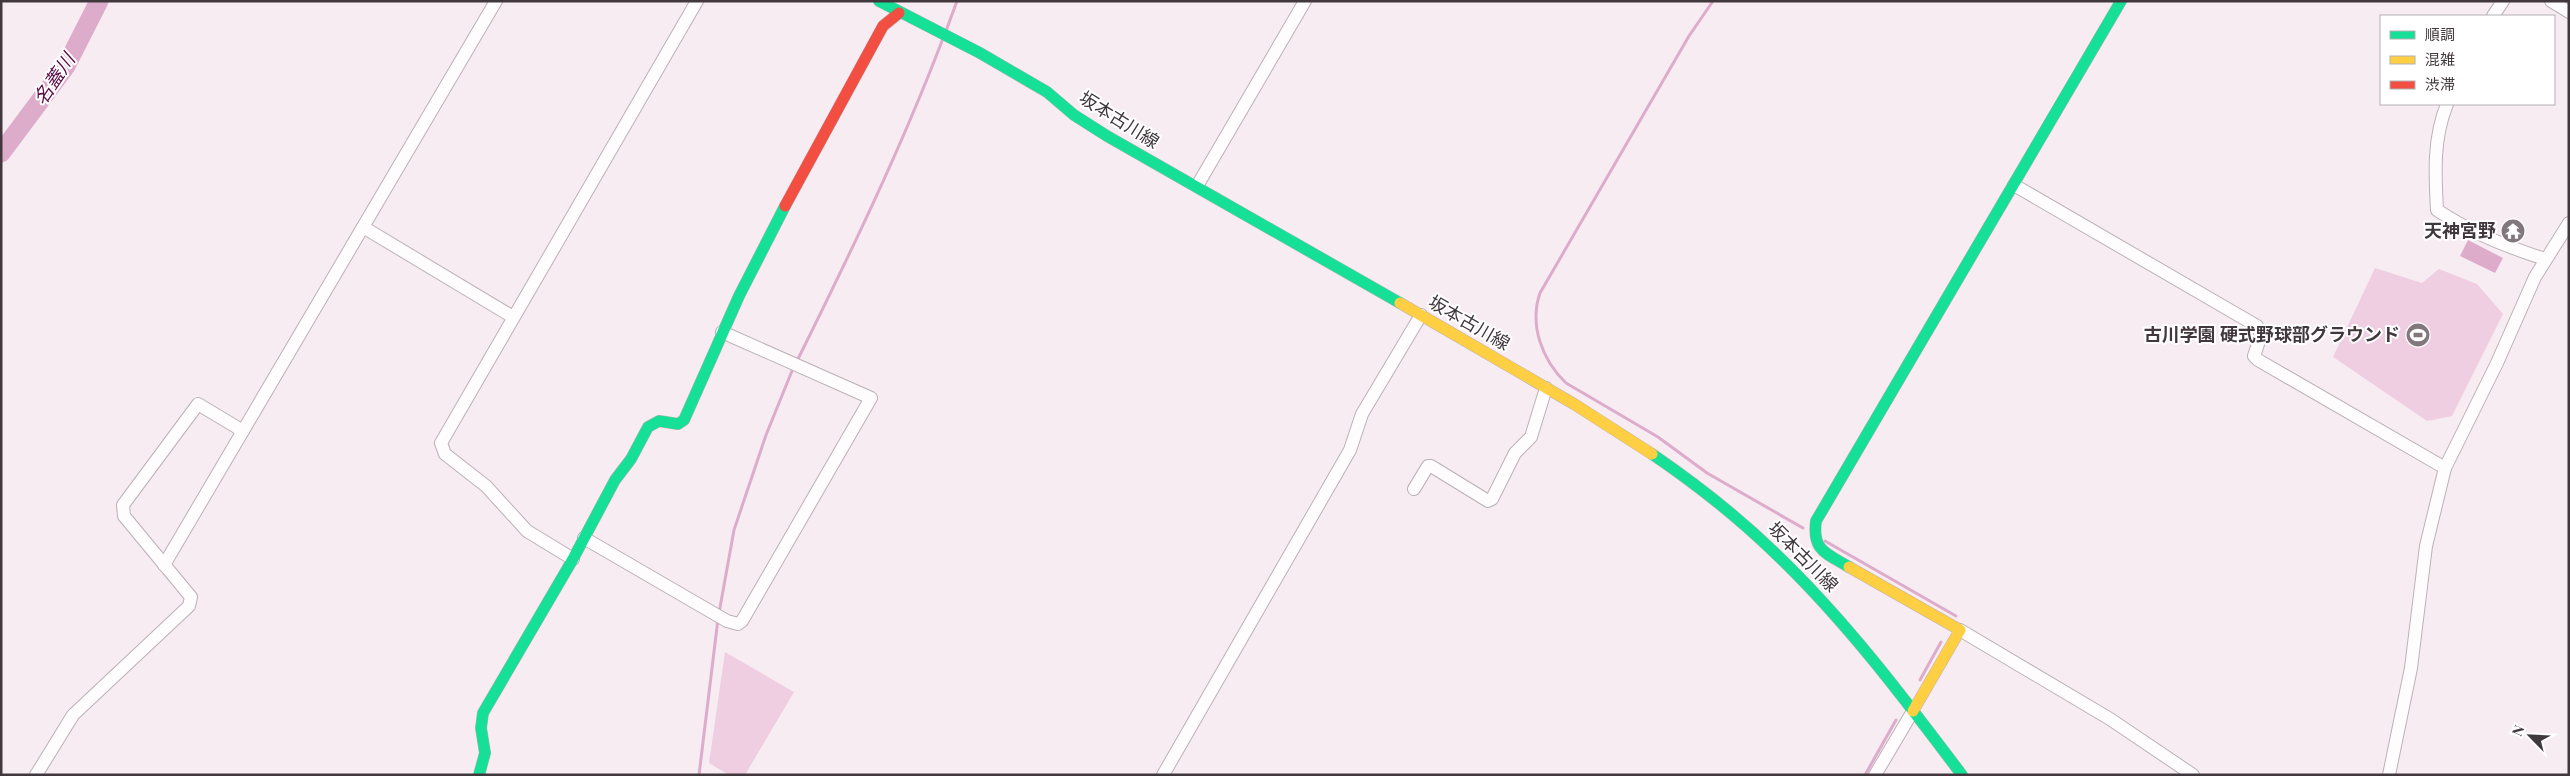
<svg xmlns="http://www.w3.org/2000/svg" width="2570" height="776" font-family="'Playfair Display','Noto Sans JP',serif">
<rect width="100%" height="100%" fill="#f8ecf3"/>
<g fill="#f0cee2">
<path d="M2375,268l47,15 17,-14 38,15 26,30 -51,102 -25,5 -94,-64z"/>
<path d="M725,652l69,40 -49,83h-16l-20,-12z"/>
</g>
<path fill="#ddaccb" d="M2468,240l35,18 -8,15 -35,-17z"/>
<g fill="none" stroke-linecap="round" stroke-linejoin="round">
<g stroke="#ddaccb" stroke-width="3">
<path d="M1713,1l-24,35 -149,257c-11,32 2,67 26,90l92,54 49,36 96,55"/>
<path d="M946,31l11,-30"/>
<path d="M797,361c52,-105 103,-210 145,-320"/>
<path d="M1825,541l131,75"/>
<path d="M719,613l15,-83 32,-95 28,-69"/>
<path d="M1920,680l21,-38"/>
<path d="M699,775l19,-156"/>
<path d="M1865,775l31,-55"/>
</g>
<path stroke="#ddaccb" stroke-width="19" d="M1,153l65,-87 33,-65"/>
<defs>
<g id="street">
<path d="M2551,1l18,11"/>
<path d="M2493,16l10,-15"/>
<path d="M2447,104c-14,35 -12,69 -10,106 34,23 70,37 108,49"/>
<path d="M2014,185l243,141 4,9 -7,21 4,4 187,108"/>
<path d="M1197,186l108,-185"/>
<path d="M363,227l150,90"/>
<path d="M1414,489l14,-23h3l57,35 4,-2 23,-46 16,-16 15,-49"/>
<path d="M584,538l143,83 11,3 4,-3 129,-223 -149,-66"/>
<path d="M573,559l-46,-28 -41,-45 -41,-32 -4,-11 256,-442"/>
<path d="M164,565l332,-564"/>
<path d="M1960,630l150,89 83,56"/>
<path d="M36,775l37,-60 116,-109 2,-9 -67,-81 -1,-11 75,-101 45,27"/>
<path d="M1163,775l187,-325 12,-36 59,-99"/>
<path d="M1875,775l38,-64"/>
<path d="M2389,775l22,-107 15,-122 19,-78 52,-105 38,-86 34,-54"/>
</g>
<g id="fast">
<path d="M879,1l101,52 67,39 27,23 33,21 293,167"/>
<path d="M1652,454c44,30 86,63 124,100 70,67 128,144 186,221"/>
<path d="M1849,567c-23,-14 -37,-16 -33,-46l305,-520"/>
<path d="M479,775l6,-22 -4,-25 2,-15 90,-154 42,-79 16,-21 17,-32 11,-6 19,3 6,-4 55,-124 46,-90"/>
</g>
<g id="slow">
<path d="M1400,303l174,101 78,50"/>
<path d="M1849,567l111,63 -47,81"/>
</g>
<path id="jam" d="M785,206l98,-180 16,-13"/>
</defs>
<use href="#street" stroke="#bab1b6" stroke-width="14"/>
<use href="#fast" stroke="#bab1b6" stroke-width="12"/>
<use href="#slow" stroke="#bab1b6" stroke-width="12"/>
<use href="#jam" stroke="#bab1b6" stroke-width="12"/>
<use href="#street" stroke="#fefcfd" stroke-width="12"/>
<use href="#fast" stroke="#16e098" stroke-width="11"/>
<use href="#slow" stroke="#ffcf43" stroke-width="11"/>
<use href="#jam" stroke="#f24e42" stroke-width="11"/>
</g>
<defs>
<symbol id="temple-disc" viewBox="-11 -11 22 22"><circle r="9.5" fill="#81777d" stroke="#fff"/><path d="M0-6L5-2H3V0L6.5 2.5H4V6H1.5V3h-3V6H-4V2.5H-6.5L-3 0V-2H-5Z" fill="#fff"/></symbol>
<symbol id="stadium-disc" viewBox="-11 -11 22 22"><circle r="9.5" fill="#81777d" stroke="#fff"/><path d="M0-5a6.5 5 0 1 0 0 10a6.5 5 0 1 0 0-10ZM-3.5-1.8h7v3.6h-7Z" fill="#fff"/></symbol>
</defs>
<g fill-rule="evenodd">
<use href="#temple-disc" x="2499" y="217" width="28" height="28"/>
<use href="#stadium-disc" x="2404" y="321" width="28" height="28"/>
</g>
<g text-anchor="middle" stroke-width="4" stroke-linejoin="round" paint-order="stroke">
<g font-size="18" fill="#41383d" stroke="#fff">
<text transform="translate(1119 120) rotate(32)" y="6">坂本古川線</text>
<text transform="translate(1469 323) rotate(30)" y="6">坂本古川線</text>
<text transform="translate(1803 557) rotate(45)" y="6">坂本古川線</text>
</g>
<g font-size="18" font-weight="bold" fill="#41383d" stroke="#fff" text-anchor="end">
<text x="2496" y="237">天神宮野</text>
<text x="2400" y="341">古川学園 硬式野球部グラウンド</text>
</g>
<g font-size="19" font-style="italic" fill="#5c0e48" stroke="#fff">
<text transform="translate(54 79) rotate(-56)" y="7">名蓋川</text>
</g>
</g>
<rect width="2570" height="776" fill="none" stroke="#41383d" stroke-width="5"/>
<rect x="2380" y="15" width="175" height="90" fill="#ffffff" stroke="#b3afb1"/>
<rect x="2390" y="31" width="25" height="8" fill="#16e098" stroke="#b3afb1"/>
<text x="2425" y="40" font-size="15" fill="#41383d">順調</text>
<rect x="2390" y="56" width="25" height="8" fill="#ffcf43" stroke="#b3afb1"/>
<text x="2425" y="65" font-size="15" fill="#41383d">混雑</text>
<rect x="2390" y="81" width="25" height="8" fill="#f24e42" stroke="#b3afb1"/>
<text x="2425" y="90" font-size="15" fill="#41383d">渋滞</text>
<g transform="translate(2530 736) rotate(294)" stroke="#ffffff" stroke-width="4" paint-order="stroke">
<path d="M0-4L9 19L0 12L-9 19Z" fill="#41383d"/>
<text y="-8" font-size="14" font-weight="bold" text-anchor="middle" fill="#41383d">N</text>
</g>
</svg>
